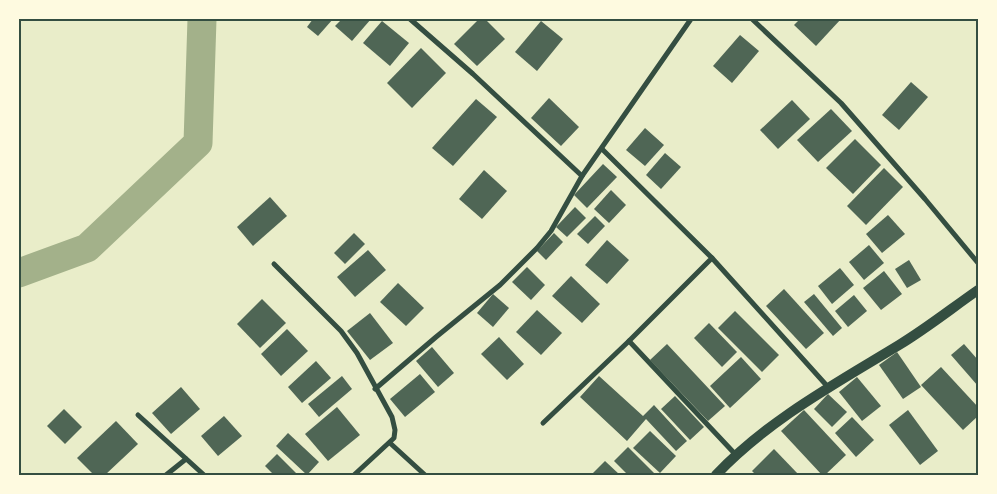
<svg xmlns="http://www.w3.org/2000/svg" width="997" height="494" font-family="'DejaVu Sans',sans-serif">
<rect width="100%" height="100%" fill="#e9edc9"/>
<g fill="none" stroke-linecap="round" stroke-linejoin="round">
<path stroke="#a3b18a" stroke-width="29" d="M19,273l68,-25 111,-105 4,-124"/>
</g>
<g fill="#4f6655">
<path d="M313,19h20l-15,17 -11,-9z"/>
<path d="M342,19h29l-19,22 -17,-15z"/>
<path d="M479,19h6l20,20 -28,27 -23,-22z"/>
<path d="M800,19h41l-25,27 -22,-21z"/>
<path d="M382,21l27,22 -19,23 -27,-23z"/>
<path d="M541,21l22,18 -26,32 -22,-19z"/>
<path d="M740,35l19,16 -27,32 -19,-17z"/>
<path d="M421,48l25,25 -34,35 -25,-25z"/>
<path d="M911,82l17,15 -29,33 -17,-15z"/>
<path d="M549,98l30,29 -18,19 -30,-28z"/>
<path d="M476,99l21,18 -44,49 -21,-18z"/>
<path d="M792,100l18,19 -32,30 -18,-19z"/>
<path d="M831,109l21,22 -34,31 -21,-22z"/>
<path d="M645,128l19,17 -19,21 -19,-16z"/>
<path d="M855,139l26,26 -28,29 -27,-26z"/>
<path d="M665,153l16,14 -20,22 -15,-14z"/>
<path d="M603,164l14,13 -30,31 -13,-13z"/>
<path d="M884,168l19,19 -37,38 -19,-19z"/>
<path d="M484,170l23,21 -25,28 -23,-20z"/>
<path d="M611,190l15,15 -17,18 -15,-14z"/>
<path d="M270,197l17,19 -34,30 -16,-19z"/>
<path d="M575,207l11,11 -19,19 -11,-10z"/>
<path d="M888,215l17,19 -23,19 -16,-19z"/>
<path d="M595,216l10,10 -17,18 -11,-10z"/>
<path d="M354,233l11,11 -20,20 -11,-11z"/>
<path d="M554,233l9,9 -17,18 -9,-9z"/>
<path d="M607,240l22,20 -22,24 -22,-19z"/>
<path d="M869,245l15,18 -20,17 -15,-18z"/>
<path d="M368,250l18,20 -31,27 -18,-20z"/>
<path d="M909,260l12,20 -14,8 -12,-19z"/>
<path d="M527,267l18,18 -14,15 -19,-18z"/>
<path d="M840,268l14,17 -22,19 -14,-18z"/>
<path d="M884,271l18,23 -21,16 -18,-22z"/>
<path d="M571,276l29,28 -18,19 -30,-27z"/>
<path d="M398,283l26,25 -18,18 -26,-24z"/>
<path d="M784,289l40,44 -18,16 -40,-43z"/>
<path d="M493,294l16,14 -16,19 -16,-14z"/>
<path d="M814,294l28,34 -9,8 -29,-34z"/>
<path d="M854,295l13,16 -19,16 -13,-16z"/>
<path d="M262,299l24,24 -26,25 -23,-24z"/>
<path d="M537,310l25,23 -21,22 -25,-23z"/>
<path d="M735,311l44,44 -17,17 -44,-44z"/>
<path d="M370,313l23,30 -23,17 -23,-29z"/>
<path d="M709,323l28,29 -15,15 -28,-29z"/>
<path d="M287,329l21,22 -27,25 -20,-22z"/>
<path d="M499,337l25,27 -17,16 -26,-26z"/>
<path d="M667,344l58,62 -17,15 -58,-61z"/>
<path d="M964,344l14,16v26l-27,-31z"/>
<path d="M432,347l22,26 -16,14 -22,-26z"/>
<path d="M897,352l24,35 -18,12 -24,-34z"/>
<path d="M741,357l20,22 -31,29 -20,-22z"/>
<path d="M316,361l15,17 -29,25 -14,-16z"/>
<path d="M941,367l37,40v9l-15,14 -42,-45z"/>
<path d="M420,374l15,18 -30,25 -15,-18z"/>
<path d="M342,376l10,13 -33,28 -11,-13z"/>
<path d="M599,376l44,40 11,-11 33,36 -11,10 -30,-32 -19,22 -47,-44z"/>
<path d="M857,377l24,29 -19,15 -23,-29z"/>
<path d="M181,387l19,22 -29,25 -19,-21z"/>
<path d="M828,394l19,18 -15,15 -18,-18z"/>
<path d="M675,396l29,31 -14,13 -29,-31z"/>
<path d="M337,407l23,28 -32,26 -23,-27z"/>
<path d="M64,409l18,18 -17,17 -18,-18z"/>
<path d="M804,410l42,45 -21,20h-3l-41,-44z"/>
<path d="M908,410l30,41 -18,14 -31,-40z"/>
<path d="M224,416l18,20 -24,20 -17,-20z"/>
<path d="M852,417l22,23 -18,17 -21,-24z"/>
<path d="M116,421l22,23 -33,31h-11l-17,-17z"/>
<path d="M650,431l26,25 -16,17 -27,-25z"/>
<path d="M288,433l31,29 -12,13 -31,-29z"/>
<path d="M628,447l26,26 -2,2h-24l-14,-14z"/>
<path d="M774,449l25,26h-43l-4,-4z"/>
<path d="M277,454l21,21h-24l-9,-9z"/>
<path d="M605,461l15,14h-29z"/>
</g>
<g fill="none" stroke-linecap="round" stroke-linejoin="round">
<g stroke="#344e41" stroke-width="5">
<path d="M410,19l63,55 109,102"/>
<path d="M752,19l89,84 84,96 53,64"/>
<path d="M602,149l110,109 -83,83"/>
<path d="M712,258l116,129"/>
<path d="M274,264l67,67 16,22 35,64 3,13 -1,8 -40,37"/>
<path d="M375,389l61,-52 64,-52 37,-37 14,-17 31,-55 109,-157"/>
<path d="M138,415l66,60"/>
<path d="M543,423l86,-82 107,114"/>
<path d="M390,443l35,32"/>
<path d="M166,475l20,-16"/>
</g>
<path stroke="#344e41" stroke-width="10" d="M716,475c52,-55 119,-91 183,-130 28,-17 53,-37 79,-55"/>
</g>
<rect width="997" height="494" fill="none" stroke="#fefae0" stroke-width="40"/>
<rect x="20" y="20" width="957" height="454" fill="none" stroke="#344e41" stroke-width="2"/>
</svg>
